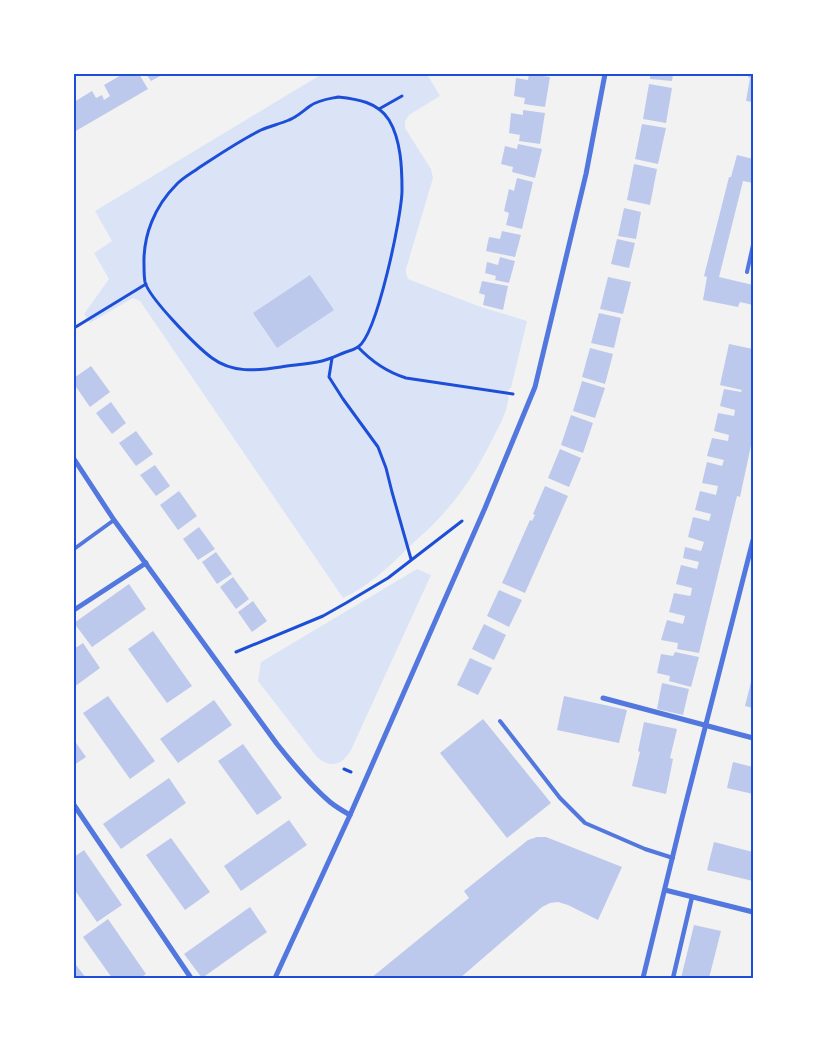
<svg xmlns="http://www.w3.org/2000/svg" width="827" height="1052" font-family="Lato,sans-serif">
<rect width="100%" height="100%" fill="#f2f2f2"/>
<g fill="#dbe4f7">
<path d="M322,74h105l13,22 -31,19 -4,6v7l26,41 2,9 -27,91v4l2,6 70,27 49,15 -16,67 -3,2c-1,4 1,7 0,11 -1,10 -9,26 -14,35 -14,29 -31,56 -52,79 -10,12 -22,21 -33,32 -20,20 -40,39 -66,51l-203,-297 -7,-3 -43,25 -6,-9 25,-35 -15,-26 18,-12 -17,-30z"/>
<path d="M417,569l14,6 -80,175c-8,15 -21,19 -34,7l-59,-76 3,-19z"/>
</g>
<g fill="#bdc9ec">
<path d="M123,74h16l9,15 -74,43v-30l18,-11 4,7 6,-3 2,5 6,-4 -6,-11z"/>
<path d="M146,74h18l-13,7z"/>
<path d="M529,74l21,3 -5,30 -21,-3 1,-6 -11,-2 2,-18 12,2z"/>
<path d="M650,74h23l-1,7 -22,-2z"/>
<path d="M748,74h5v28l-7,-1 4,-23 -2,-1z"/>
<path d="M649,84l23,4 -6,35 -23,-4z"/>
<path d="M523,110l22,3 -5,31 -21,-3 1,-6 -11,-2 2,-20 12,2z"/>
<path d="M642,124l24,4 -8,36 -23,-5z"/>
<path d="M518,144l24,5 -7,29 -23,-6 1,-5 -12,-3 4,-18 12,3z"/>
<path d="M737,155l16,4v24l-10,-2 -24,96 34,8v20l-13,-3 -2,5 -35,-7 4,-23 -3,-1 25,-99h2z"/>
<path d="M634,164l23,5 -7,36 -23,-5z"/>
<path d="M517,178l16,4 -11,47 -16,-4 3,-12 -5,-2 5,-22 5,2z"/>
<path d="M624,208l17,4 -5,27 -18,-3z"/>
<path d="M502,231l19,4 -6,22 -29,-6 3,-14 11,2z"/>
<path d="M617,239l18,4 -6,25 -18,-4z"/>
<path d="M500,257l15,4 -6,22 -14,-3 1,-4 -11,-3 2,-11 11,3z"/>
<path d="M310,275l24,35 -57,38 -24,-35z"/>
<path d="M608,277l23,5 -8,32 -23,-5z"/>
<path d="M482,281l26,5 -5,24 -20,-5 2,-10 -6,-2z"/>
<path d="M599,313l22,5 -7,30 -23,-5z"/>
<path d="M729,344l24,5v87l-13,61 -3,-1 -38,157 -22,-4 1,-6 -17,-3 6,-20 16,4 2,-8 -16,-4 5,-19 16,3 1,-2 1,-6 -16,-4 5,-19 16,4 2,-7 -16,-4 2,-11 16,4 3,-9 -16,-5 5,-20 16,4 2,-7 -16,-4 5,-19 16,4 2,-9 -16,-3 5,-21 15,4 2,-6 -17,-4 5,-18 16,3 1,-6 -15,-4 4,-18 16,3 1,-6 -15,-4 4,-17 17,3 1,-2 -22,-5z"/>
<path d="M590,348l23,6 -8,30 -23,-7z"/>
<path d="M91,366l19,26 -20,15 -16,-23v-6z"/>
<path d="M582,381l23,7 -10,30 -22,-7z"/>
<path d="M111,402l15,21 -14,11 -16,-21z"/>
<path d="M571,415l22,8 -10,30 -22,-8z"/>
<path d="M136,431l17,23 -17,12 -17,-23z"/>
<path d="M560,449l21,9 -12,29 -21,-9z"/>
<path d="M155,465l15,21 -14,10 -16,-21z"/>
<path d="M545,486l23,10 -43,97 -23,-10 28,-63 2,1 3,-6 -2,-1z"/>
<path d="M179,491l18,25 -19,14 -18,-25z"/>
<path d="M199,527l16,22 -17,11 -15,-21z"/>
<path d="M216,552l16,22 -15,10 -15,-22z"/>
<path d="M233,577l16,22 -13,10 -16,-22z"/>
<path d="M129,584l17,25 -54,38 -18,-24z"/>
<path d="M499,590l23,10 -13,27 -22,-11z"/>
<path d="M253,601l14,20 -15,11 -14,-20z"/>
<path d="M484,624l22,11 -12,25 -22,-11z"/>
<path d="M153,631l39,55 -25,17 -39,-54z"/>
<path d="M83,643l17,25 -26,19v-38z"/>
<path d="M675,652l24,5 -8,30 -22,-6 1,-5 -13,-3 4,-19 12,2z"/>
<path d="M470,658l22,10 -14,27 -21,-10z"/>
<path d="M752,678h1v30l-8,-2z"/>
<path d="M662,683l27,6 -6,26 -26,-6z"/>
<path d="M108,696l47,65 -25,18 -47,-66z"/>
<path d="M564,696l63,14 -8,33 -62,-13z"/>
<path d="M214,700l18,25 -54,38 -18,-24z"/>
<path d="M483,719l68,84 -44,35 -67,-85z"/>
<path d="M644,722l33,7 -7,29 3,1 -7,35 -34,-8 8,-34 -2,-1z"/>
<path d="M74,740l12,17 -12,8z"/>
<path d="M243,744l39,54 -25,17 -39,-54z"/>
<path d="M733,762l20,5v27l-26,-6z"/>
<path d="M169,778l17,25 -65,46 -18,-25z"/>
<path d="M289,820l18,25 -66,46 -17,-25z"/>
<path d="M537,837h9l76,30 -24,53 -30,-15 -10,-3 -8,1 -8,4 -82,71h-89l98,-80 -5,-7 64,-51z"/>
<path d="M171,838l39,54 -25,18 -39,-55z"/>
<path d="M714,842l39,10v29l-46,-11z"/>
<path d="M84,850l38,55 -25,17 -23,-33v-32z"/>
<path d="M250,907l17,25 -65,46 -18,-24z"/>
<path d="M108,919l38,55 -6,4h-28l-29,-41z"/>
<path d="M694,925l27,6 -12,47h-28z"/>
<path d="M76,965l10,13h-12v-11z"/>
</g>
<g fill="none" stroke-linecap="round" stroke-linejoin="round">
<g stroke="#1d4ed8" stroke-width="3">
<path d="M338,97c19,2 40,5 51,23 12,20 13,48 13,70 0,25 -25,145 -44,157 -3,2 -8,4 -12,5 -8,3 -15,7 -24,9 -13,3 -28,4 -41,6 -25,4 -49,6 -69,-9 -15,-11 -63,-60 -67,-76 -1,-6 -1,-12 -1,-17 -1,-30 11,-59 32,-80 6,-7 16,-12 24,-18 20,-13 39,-26 61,-37 9,-4 19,-6 28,-10 8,-3 14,-9 21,-14 8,-6 18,-7 28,-9z"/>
<path d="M379,109l23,-13"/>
<path d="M74,328l72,-44"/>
<path d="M358,347c14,15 29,25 48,31l107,16"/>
<path d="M332,358l-3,19 14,22 35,48 8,21 6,24 19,67"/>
<path d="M236,652l87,-36 23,-13 42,-25 74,-57"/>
<path d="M344,769l7,3"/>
</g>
<g stroke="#5277de" stroke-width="4">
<path d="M747,272l6,-27"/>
<path d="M74,549l40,-29"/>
<path d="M500,721l60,77 25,25 60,26 28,9"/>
</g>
<path stroke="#5277de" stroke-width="4.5" d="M673,978l19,-81"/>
<g stroke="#5277de" stroke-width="5">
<path d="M74,459l40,61 163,224c16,20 33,41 53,58 6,5 13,9 20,13"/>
<path d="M74,610l72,-47"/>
<path d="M603,698l150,40"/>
<path d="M74,805l117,173"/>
<path d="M665,890l88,22"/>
<path d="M275,978l75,-163 135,-307 50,-121 51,-213 19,-100"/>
<path d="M643,978l39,-160 71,-278"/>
</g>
</g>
<rect width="827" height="1052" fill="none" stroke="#ffffff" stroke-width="150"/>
<rect x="75" y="75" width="677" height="902" fill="none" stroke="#1d4ed8" stroke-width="2"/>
</svg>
